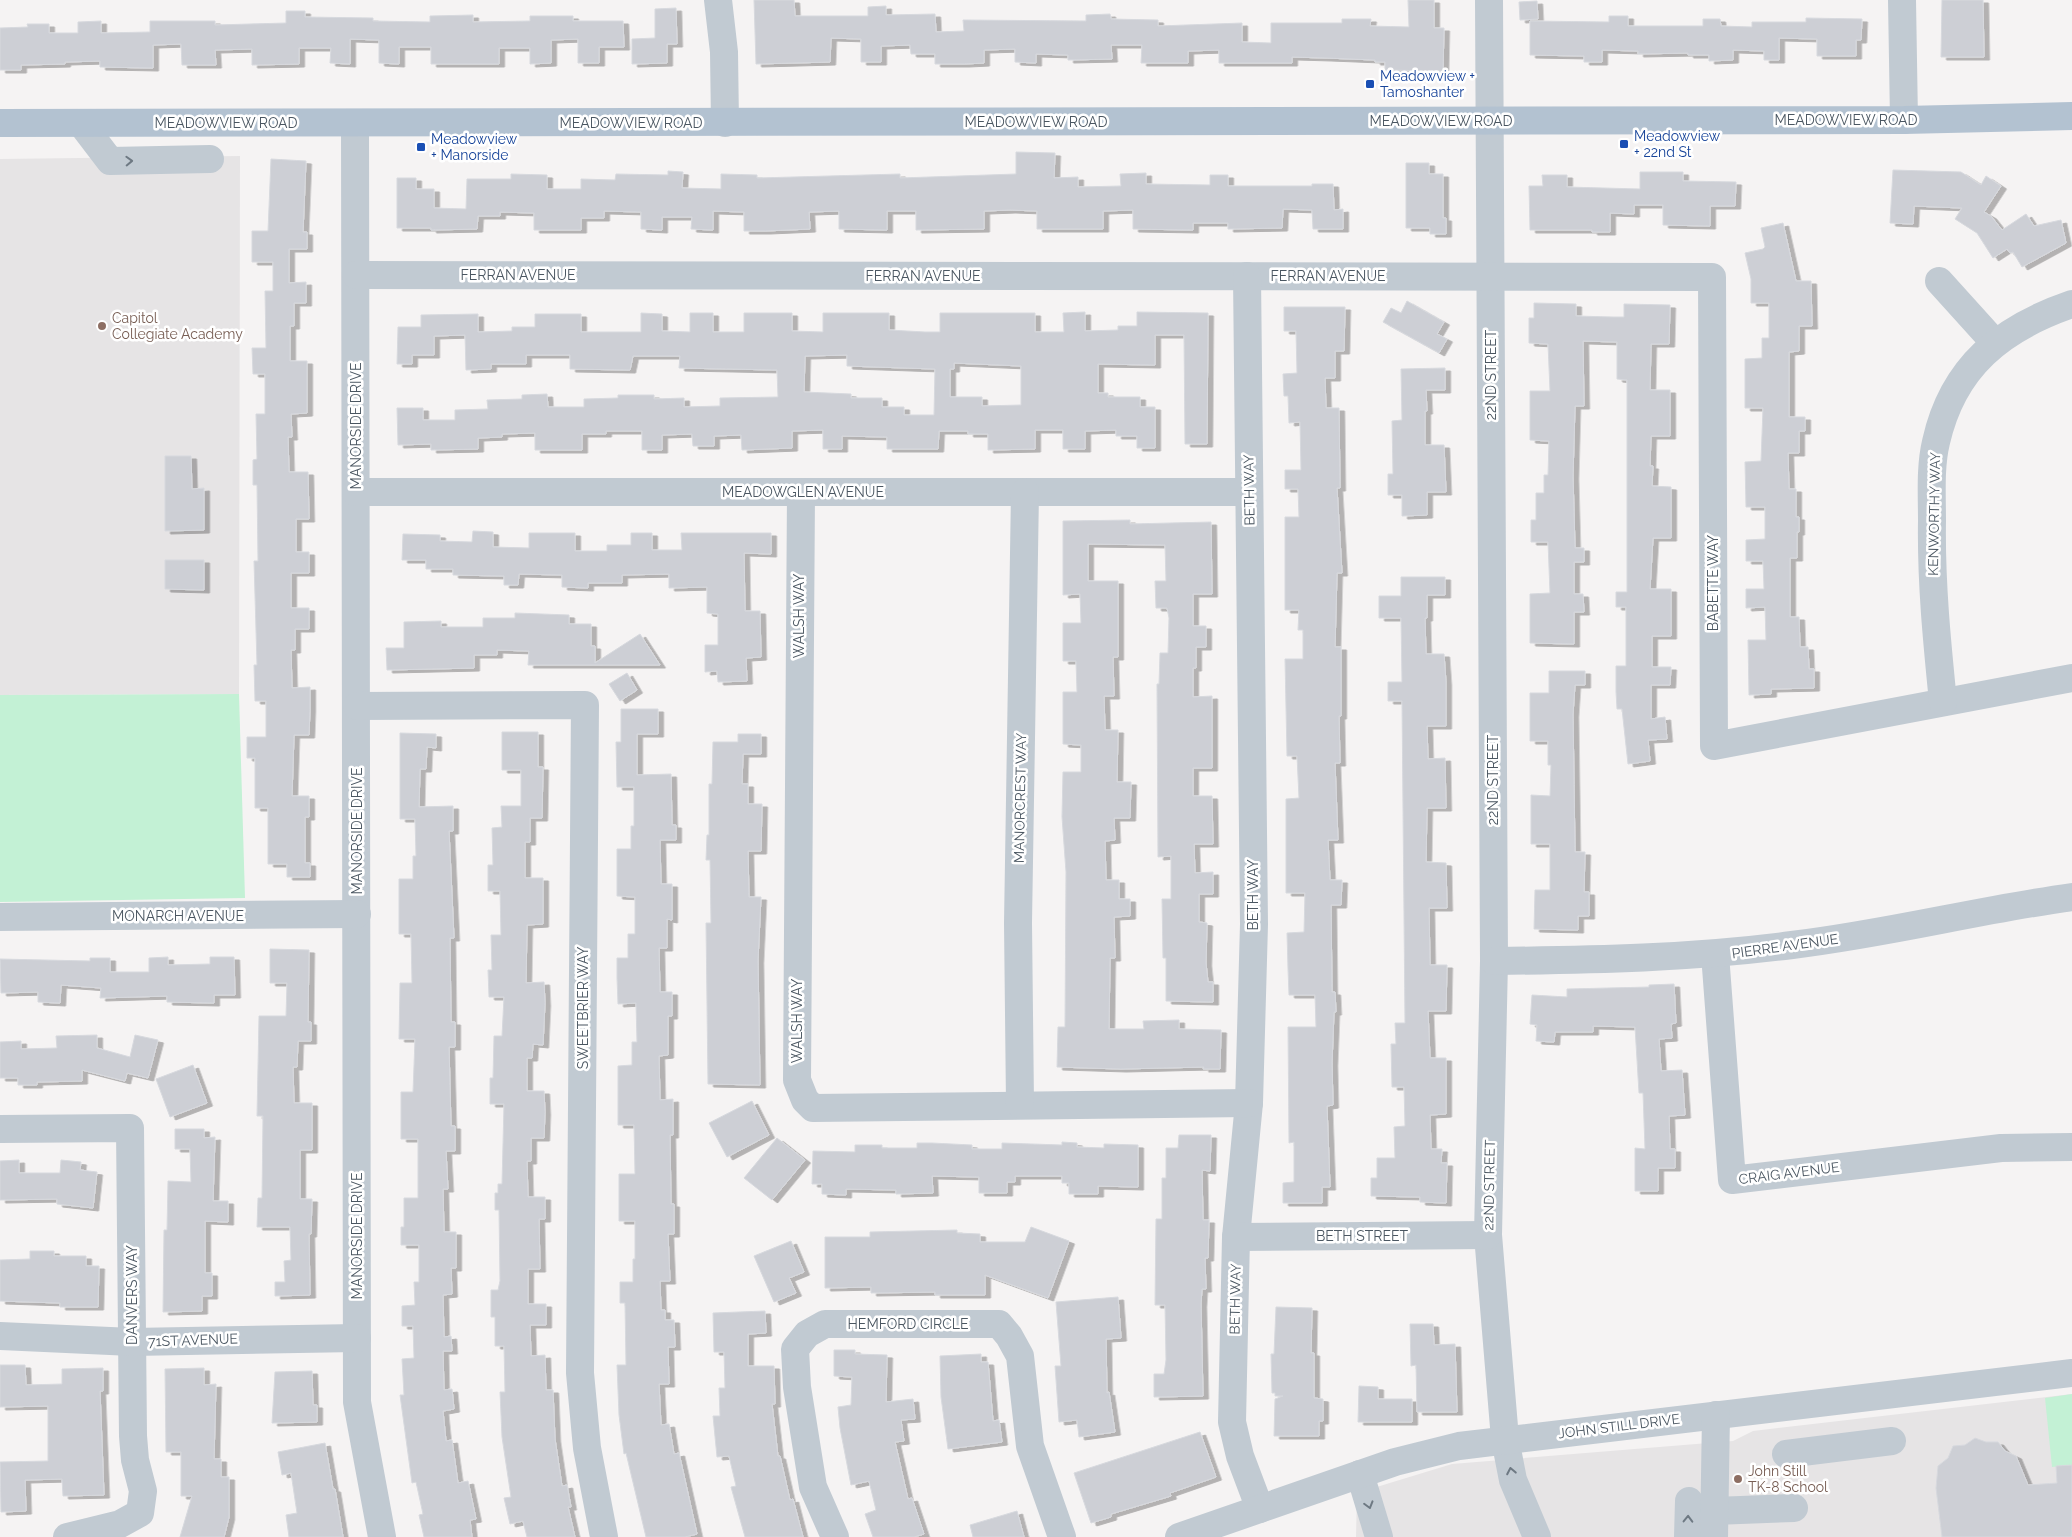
<svg xmlns="http://www.w3.org/2000/svg" width="2072" height="1537" font-family="Raleway,sans-serif">
<defs>
<filter id="shadow"><feDropShadow dx="5.5" dy="3" stdDeviation="0" flood-color="#0004"/></filter>
</defs>
<rect width="100%" height="100%" fill="#f5f3f3"/>
<g fill="#e6e4e5">
<path d="M240,156l-1,538 -239,1v-536z"/>
<path d="M2072,1394v143h-716l1,-44 95,-29 281,-23 20,-10z"/>
</g>
<g fill="#c3f1d5">
<path d="M239,694l6,204 -245,4v-207z"/>
<path d="M2072,1394v71l-20,2 -7,-69z"/>
</g>
<g fill="#cdcfd5" stroke="#d7d9de" fill-rule="evenodd" filter="url(#shadow)">
<path d="M754,0h40l1,16h73v-9l18,-1v9l49,-1 1,18 28,-1 -1,-11 123,1v-6l24,-1 1,5 47,1v6l84,-3v19l29,1v-20h71v-4h29l-1,7 39,1 -1,-27h26v28h10l-1,43 -58,-1v-8h-10v-2l-49,-2 -34,-1v6h-73v-13l-31,1v12h-47l1,-18h-31l1,14 -44,1v-5l-32,-1v9l-21,-1v-13l-31,1v13l-20,1h-29v-10h-24l-1,-9 -29,1v16h-20v-23l-30,-1 -1,24 -74,2z"/>
<path d="M1942,0h41l1,57h-43z"/>
<path d="M1537,1l1,18 -18,1 -1,-18z"/>
<path d="M676,8l1,36h-10v19l-35,1v-25l23,-1v-29z"/>
<path d="M286,11h19v6l68,1v3l57,1v-6l43,-1v7l57,-1v-5h43v5h50l1,26h-25v16h-21v-24l-27,1v23l-21,1v-16h-31v16h-68v-17h-32v17l-20,-1v-23l-29,-1v25l-20,-1 1,-15h-32v16l-47,1v-16l-37,1 1,15h-34l-1,-21 -28,1v23l-53,-1v-6l-35,1v2l-44,1v5h-21v-42l28,-1 -1,-3h22v9h29v-11l23,-1v12l49,-1v-11h65v4l71,-2z"/>
<path d="M1609,16h19v10h75v-7h17l1,7 31,1v-5h54v-4l56,1 -1,21h-5v16h-39v-17l-38,-1v22h-15v-9l-31,-1v10l-24,1v-6h-21v-2l-50,1v-3l-36,-1v12h-18v-6l-54,-1v-34l79,1z"/>
<path d="M1016,152l39,1 -1,25 24,-1v10l43,-1 -1,-12 26,-1v11l64,1v-10h18v11h84v-2h21l1,26 9,-1v20h-30l-1,-19 -29,-1 -1,19 -54,1v-6h-35v7l-60,-1v-19l-30,1v18h-66v-18l-27,-1 -26,1v18l-68,1v-19h-29v19l-48,-1v-18l-30,1 1,17 -45,2h-21v-19l-31,-1v19l-22,-1 1,-12h-30v13l-21,-1v-17l-37,-1v7h-23v12h-47v-17l-34,-1v4h-22l-1,13 -46,1v-2h-34v-50h19v11h18v19l32,1 1,-30h44v-5l36,1v14h34v-10l34,1 1,-6 52,1v-4l15,1 -1,16 39,1v-15l36,1v3l143,-4v4l116,-4z"/>
<path d="M271,159l35,2 -3,71h4v17h-18v34l17,-1v21h-12v23h-4v35h17v52l-16,1 1,23h-4l1,35h19l1,47h-13v33h13v21h-18v35h18v21h-14v21h-4l1,38 18,-1v22l-1,26h-15l-2,61h17v21h-4v46h5v14h-23v-13h-19v-56h-13v-50h-8v-21h19v-36h-11l-1,-36h3l-3,-104h4l-1,-76h-4v-25l4,-1 -1,-45h9v-40h-12l-1,-26h14l-1,-57h8v-29h-21v-31h16z"/>
<path d="M1406,163h23v11h14v44h3v16h-16v-6h-24z"/>
<path d="M1893,170l68,2 20,13 5,-9 15,10 -17,26 7,4 11,14 24,-16 8,12 27,-6 5,23 -44,24 -9,-15 -3,1 -3,-4 -14,9 -16,-25 -22,-14 7,-11 -48,-2 -1,18 -23,-1z"/>
<path d="M1640,172h43v9l53,1 -1,24h-25v20l-47,-1v-20h-29v9l-24,-1v19h-18v-2h-62l-1,-44h14l-1,-11h25v12l73,2z"/>
<path d="M1783,223l13,58h15l1,45h-13v25l-10,1v65h16v14h-6v22h-11l1,36h7v28h3v15h-2v26h-7v59h9l1,30h8l1,22h5v19l-43,1v5l-22,1 -1,-55h18l-1,-33 -19,1v-19h18l-1,-28h-17v-21l19,-1v-32h-19l-1,-45 16,-1 2,-53h-18v-49l17,-1v-20h7v-35h-18v-24l-6,-26 18,-4 2,-2 -4,-19z"/>
<path d="M1407,301l37,21 -7,12 10,5 -8,14 -56,-31 8,-14 10,5z"/>
<path d="M1534,303l42,1v12l37,1h11v-13l46,1 -1,39h-18l-1,46h20v46h-19l-1,30h3l-1,20 19,1v51h-18l-3,51h21v47h-19v31h19l-1,18h-19v34l14,-2 2,22 -19,1 2,21 -22,3 -6,-55h-5l-1,-17v-26h10v-59h-10v-15h11v-212l-10,-1v-37l-34,-1 1,65h-9l-2,70 2,72h9v14h-10v32h9l1,18h-10v32l-44,-1v-49l20,-1 -2,-51h-17v-22h5v-27h8v-18h4l1,-34 -19,-1v-49h20l-2,-47 -19,-1v-25h5z"/>
<path d="M1284,307h61l-1,44h-9v27h-10l1,30h13l1,80h-3l5,85h-5l-2,74h6v69h-2l1,47h-5l3,77h-10l2,40h12l-1,25h-10l1,87h3l1,20h-2l-2,51 1,42 -6,1 3,81h-8v16h-39v-20l11,-1v-40l-5,1 -1,-116h28l-1,-32h-26l-1,-26 -1,-36 17,-1 1,-39h-19v-94l13,-1 -2,-42h-10l-2,-97h18v-29h-5l1,-20h-14v-93h14l-1,-28h-13v-19h16l-1,-48 -11,1 -1,-27h-4l-1,-22 14,-1 -1,-42h-12z"/>
<path d="M1085,312v19l33,-1v-4h19v-14l71,1 -1,131h-22l-1,-109h-29v30l-57,-1v29h10v4h32v10h15v41h-18v-12h-21v-6l-31,1v18h-22v-19h-28v19l-47,1v-16h-20v-3h-29l-1,18h-51v-12l-45,-1v13h-19v-19l-31,1v17l-50,2 -1,-15 -27,1v10h-21l-1,-12 -30,1v15h-20v-19h-36v3h-24v16h-47v-17l-33,1v3l-24,1v11l-47,1v-6l-33,1 -1,-37h26v12h32v-10l33,-1 -1,-9 35,-1v-4l25,-1 1,13h36v-8l34,-1v-3h36v4l30,-1v9l36,-1v-8l58,-1 -1,-27 -98,-2 1,-12h-47l-3,14 -60,-1v-14h-44v9h-35v5l-25,1 -1,-35 -31,1v19h-22v9h-15l1,-37h23v-12l57,-1v18l34,-1v-4h23v-13h46v18h60v-19l21,1v17l28,1v-19h23v19h31v-19h48v18l31,1v-19h66v17l36,2h15v-19h95v19h29l-1,-19zM847,355v11l88,3 -1,46h-30v-8h-22v-9h-31v-4l-47,-2 1,-36zM954,363l67,3v39l-39,1v-9h-32v-28h4z"/>
<path d="M1445,368v22h-19l1,21h-2v34h19l2,47h-19v23l-25,1v-21h-14v-21h5l-1,-53 10,-1 -1,-51z"/>
<path d="M165,456h26l1,33 12,-1v42l-39,1z"/>
<path d="M1130,520v4l81,-2 1,72h-19v32h13v21h-10v21h-3v29l19,-1v72h-19v28h19l1,48h-19l1,29 18,-1v22h-14v28l8,1 -1,40 2,19h5v20l-47,-1v-43h-3l-1,-59h9v-43l-13,1 -1,-173h2l1,-31h8l1,-35 -2,-10h-11l-1,-27h11l-1,-36 -77,-1v37h30v76h-5l1,39h-10l1,34h13l-1,52h14l-1,36h-16l1,22 -10,1 1,39h13v19h11v17l-16,1 1,41h-5l-1,71h35l-1,-8 36,-1v9l42,1 -1,39h-17l1,-2 -83,2 -64,-2 1,-40h7l1,-155 -4,-55 1,-45h18v-27l-18,-1v-52h14l-1,-31h-13v-38h18l-1,-29 -17,1v-74z"/>
<path d="M473,531l20,1v15l36,1v-15h46v18h32v-6h24v-12h21v17h30l-1,-17h90v21l-27,-1 1,58h15l1,46 -15,1 1,23 -29,1 -1,-11 -12,1v-27h13v-31l-11,-1v-26l-38,1v-14l-47,1v8h-34v5l-26,-1v-12l-43,-1 -1,11h-14v-9l-51,-1v-6h-27v-9h-24l1,-26 37,1v6l32,1z"/>
<path d="M165,560h39v30l-39,-1z"/>
<path d="M1401,577h44v18h-18v23h-2l1,36h18l2,28v44h-19l1,33 17,-1 1,50h-19l-1,54 20,1 1,45h-18l1,57h17l-1,46h-18l2,47h16v56l-16,1 1,34h11l-1,14h6l-1,40 -26,-1v-5l-49,-1v-18h6v-20h18l-1,-31 11,-1 -1,-39h-12l-1,-43h5l-1,-21h10l-3,-322h-14v-19h14l-1,-64h-22v-22h22z"/>
<path d="M515,613l54,2v9h22v22h4v17l45,-29 20,31h-132l1,-14 -32,-1v5h-23v13l-87,2 -1,-22h18v-26l37,-1v6h42v-9h32z"/>
<path d="M1549,671h36v14h-10l-2,29 2,138h10l-1,40h5v24h-11v14l-44,-1 1,-39h15v-46h-19v-49l19,1 1,-31h-3v-24h-18v-48h19z"/>
<path d="M627,673l10,17 -17,11 -11,-17z"/>
<path d="M621,709h37v25h-21v41l34,-1 1,51h4v15h-16l1,44h11v36l-5,-1v29h-8l1,44h12v24h-4v39l-9,1 1,44 13,-1v36h-3l1,69h3v30h-6l2,47h-10l1,29h4v10h9l1,27h-7l1,37h-10l2,41 8,-1 5,30 5,-1 18,81 -12,3h-39l-20,-84 -2,1 -5,-39 -2,-50h9l-1,-62h-5v-21h13v-23h2v-38h-16v-47h16l-1,-49h-16v-59l14,-1v-23h5l-1,-39 -18,1 -1,-26v-20h11v-24h7v-37l-18,-1v-47h14v-23h3v-39h-17l-1,-45h5z"/>
<path d="M502,732h36v35h5l-1,51h-12v24h-5v36h18v46l-16,1 -1,58 18,-1 1,21 -2,42 -10,-1 -1,14h-5v33h17l1,21 -1,26h-13v23h-4l1,36h17v22h-6l1,50h-12v35h18v21h-16l1,31 14,-1 1,35h7l2,49 7,47 5,-1 4,22h-3l7,30h-48l-4,-16 -13,3 -6,-26 7,-1 -9,-60 -2,-45h5l-1,-46h-9v-29h-4v-27h7l2,-9 -1,-71h-4v-17h3v-9h4l2,-80h-14v-26h3l1,-42h8l2,-39h-15l-1,-27h4l-1,-35h10l-1,-44h-12v-26h5l-1,-37 10,-1 -1,-21h20v-36h-19z"/>
<path d="M400,733l36,1v14l-9,-1 -1,22h-6l-1,38 34,-1v25h-4l5,107h-4l1,84h4v25h-6l2,79h4v25h-9l2,38h-5l1,43h12v36h-5l1,26 -9,1 1,42 7,-1 1,15h-9l1,39 8,-1 2,20 -11,2 3,30 6,-1 6,43 10,-2 8,38 -6,1 2,17h-48l-5,-22 4,-1 -7,-32 -4,1 -12,-88h4l-2,-36 12,-1 -1,-32h-11v-20l13,-1 -1,-23h5v-37h-18v-18h3v-29h14v-59h-17v-47h12l2,-53h-16l1,-56h12l-1,-49h-12v-55h14v-23h3l-1,-37h-15z"/>
<path d="M738,734h23v20h-18l-1,30h6v20h14l-1,47h-13l1,46h12l-3,63 2,125 -52,-1 -2,-161h5l-1,-63h-4l1,-25h2v-51h3l1,-42h25z"/>
<path d="M270,949l39,1 -1,72h3v19h-13l-1,26h-4l1,36h18v47h-12v49h12l-1,35h-2l1,61 -35,1v-14h10l-1,-21 7,-1 -1,-33h-33l1,-29h4l1,-82h-6l2,-100h27l1,-33h-17z"/>
<path d="M168,957v8l42,-1v-7h24l1,38h-21v8l-47,-1v-6l-67,2 1,-10 -40,-3 -1,18 -22,-1v-10l-37,1 -1,-34 90,2v-3h20v14h39v-14z"/>
<path d="M1674,984l2,39 -5,1 1,14 -13,1 2,32 21,-1 3,45 -16,1 1,33h5v19h-17v23h-23v-43l10,1 -2,-56h-4l-4,-66 -42,-1v6h-38l-1,10 -18,-1 1,-16 -7,-1 2,-29 35,2v-8l82,-2v-2z"/>
<path d="M97,1035v13l33,9 5,-22 23,5 -10,38 -21,-5 -2,8 -43,-11v11l-45,1v3h-19v-7h-18v-36l21,-1v8l36,-1 -1,-12z"/>
<path d="M193,1065l14,38 -37,14 -14,-38z"/>
<path d="M752,1101l17,34 -42,22 -18,-34z"/>
<path d="M175,1129h29v9l11,-1 -2,64h15v21l-23,-1v52h7v23h-10v15l-39,1 1,-82h3l1,-49 23,1 -1,-33h-15z"/>
<path d="M1179,1135h32l-1,36 -8,-1 1,50h6l-1,38h-3l1,31h-4l-1,15 2,92 -49,1v-23h10l2,-14 -1,-55h-10l1,-86h6v-41h4v-30h12z"/>
<path d="M777,1138l28,22 -33,40 -28,-22z"/>
<path d="M1062,1142l15,1v4l27,1v-4l34,1v42l-40,-1v8h-29v-11h-7v-7h-47v6h-8v11h-28v-16l-47,-1 1,17 -37,1v-4l-50,-1v6l-24,-1v-10h-10l1,-33 42,1v-7h27v3h35v-5h15l40,2v4h30v-6l60,2z"/>
<path d="M19,1160v13h41l1,-13 20,2 -1,8 17,2 -4,36 -36,-4v-5l-57,1v-39z"/>
<path d="M1031,1227l38,14 -21,57 -63,-23v20h-50v-3l-64,1v-6l-46,1v-51h45v-5l87,-2v3l23,1v8h45z"/>
<path d="M791,1241l13,31 -15,6 7,15 -22,9 -20,-46z"/>
<path d="M30,1251h24v5h32v10h13l-1,41h-38v-4l-60,-2v-41l30,-1z"/>
<path d="M1118,1297l3,41 -15,1 1,54 2,-1 6,40 -36,5 -2,-17 -18,2 -4,-56h6l-5,-64z"/>
<path d="M1276,1307l36,1 -1,45h3v45l9,1v22h-4v15h-45l1,-37 8,-3h-8v-3h-3l-1,-39h3z"/>
<path d="M765,1311l1,22 -18,1v32h26l1,38h-3l6,52h2l10,44 3,-1 10,38h-58l-14,-50 5,-1 -7,-30 -12,1 -4,-41h7l-1,-28h6l-1,-36h-10l-1,-39z"/>
<path d="M1410,1324h23l1,21 21,-1 2,68h-40l-1,-47 -5,1z"/>
<path d="M834,1350h21v4l32,1 -1,47 27,-3 2,20 -14,1 3,21 -9,1 13,57 4,-1 12,36 -10,3h-41l-8,-23 11,-4 -7,-29 -18,4 -11,-57 -2,-21 13,-2 1,-28 -18,-1z"/>
<path d="M981,1354v8h7l5,59 6,-1 3,22 -54,7 -7,-52 -1,-41z"/>
<path d="M0,1365h25l1,20 36,-1v-15l41,-1v23h-3l4,104 -41,1 -1,-17 -37,1 1,31 -25,1 -1,-50 48,-1v-55l-48,1z"/>
<path d="M204,1368v17l12,-1 -2,75h7v18h8v40l-5,20h-44l12,-41h-11v-44h-15l-1,-83z"/>
<path d="M312,1371l1,34h4v17l-45,1 3,-51z"/>
<path d="M1359,1386l19,1v12h34v23h-54z"/>
<path d="M1200,1432l16,45 -46,16 1,3 -60,18v3l-20,6 -17,-50z"/>
<path d="M1975,1438l11,4h12l7,9 11,5 12,29 29,-2 -1,-17 16,-1v72h-130l-6,-49 2,-22 10,-8 5,-12 12,-1z"/>
<path d="M325,1443l8,46h2l8,48h-54l-3,-22 11,-2 -6,-40 -9,2 -4,-23z"/>
<path d="M1017,1511l7,26h-51l-3,-12z"/>
</g>
<g fill="none" stroke-linecap="round" stroke-linejoin="round">
<g stroke="#c1cad2" stroke-width="28">
<path d="M718,0l6,52 1,71"/>
<path d="M1489,0l5,961 -6,274 17,204 8,41 24,57"/>
<path d="M1902,0l2,120"/>
<path d="M81,123l29,38 100,-2"/>
<path d="M355,123l2,1279 25,135"/>
<path d="M356,275l1356,2 2,469 358,-68"/>
<path d="M1247,276l7,648 -5,179 -13,134 -4,185 8,34 20,53"/>
<path d="M1939,281l56,62"/>
<path d="M356,492h893"/>
<path d="M801,492l-4,588 8,20 8,8 436,-5"/>
<path d="M1943,702c-6,-60 -12,-120 -11,-181 0,-26 -2,-54 4,-79 17,-76 66,-114 136,-138"/>
<path d="M357,706l228,-1 -5,668 7,75 17,89"/>
<path d="M0,917l357,-3"/>
<path d="M1715,954l17,226 269,-32 71,-1"/>
<path d="M1494,961c100,-1 199,-3 298,-16 94,-11 186,-35 280,-48"/>
<path d="M1020,1104l-2,-181 7,-431"/>
<path d="M0,1129l130,-1 3,308 2,24 8,31 -3,22 -20,11 -53,13"/>
<path d="M1236,1237l252,-2"/>
<path d="M0,1336l132,6 225,-4"/>
<path d="M1786,1454l106,-13"/>
<path d="M1360,1474l19,63"/>
<path d="M1714,1511l80,-3"/>
<path d="M835,1537l-22,-50 -16,-100 -2,-38 12,-15 18,-10h174l10,12 11,20 10,90 32,91"/>
<path d="M1179,1537l216,-75 64,-16 613,-73"/>
<path d="M1688,1537l1,-36"/>
<path d="M1714,1537l2,-122"/>
</g>
<path stroke="#b3c2d1" stroke-width="28" d="M0,123l1904,-3 168,-4"/>
</g>
<defs><path id="oneway-chevron" d="M-2-3.5L2.5 0L-2 3.5" fill="none" stroke-width="1.6" stroke-linecap="round" stroke-linejoin="round" transform="scale(1.25)"/></defs>
<g stroke="#6e7983">
<use href="#oneway-chevron" transform="translate(129 161) rotate(-2)"/>
<use href="#oneway-chevron" transform="translate(1511 1471) rotate(-101)"/>
<use href="#oneway-chevron" transform="translate(1369 1505) rotate(74)"/>
<use href="#oneway-chevron" transform="translate(1688 1519) rotate(-89)"/>
</g>
<g fill="#1a4fb4" stroke="#fff" stroke-width="2">
<rect x="1365" y="79" width="10" height="10" rx="2.5"/>
<rect x="1619" y="139" width="10" height="10" rx="2.5"/>
<rect x="416" y="142" width="10" height="10" rx="2.5"/>
</g>
<g fill="#8d6e63" stroke="#fff" stroke-width="2">
<circle cx="102" cy="326" r="5"/>
<circle cx="1738" cy="1479" r="5"/>
</g>
<g text-anchor="middle" stroke-width="5" stroke-linejoin="round" paint-order="stroke">
<g font-size="14" fill="#164399" stroke="#fff" text-anchor="start">
<text x="1380" y="81">Meadowview +<tspan x="1380" dy="16">Tamoshanter</tspan></text>
<text x="1634" y="141">Meadowview<tspan x="1634" dy="16">+ 22nd St</tspan></text>
<text x="431" y="144">Meadowview<tspan x="431" dy="16">+ Manorside</tspan></text>
</g>
<g font-size="14" fill="#4a5661" stroke="#fff">
<text x="1846" y="125">MEADOWVIEW ROAD</text>
<text x="1441" y="126">MEADOWVIEW ROAD</text>
<text x="1036" y="127">MEADOWVIEW ROAD</text>
<text x="226" y="128">MEADOWVIEW ROAD</text>
<text x="631" y="128">MEADOWVIEW ROAD</text>
<text x="518" y="280">FERRAN AVENUE</text>
<text x="923" y="281">FERRAN AVENUE</text>
<text x="1328" y="281">FERRAN AVENUE</text>
<text transform="translate(1491 375) rotate(-90)" y="5">22ND STREET</text>
<text transform="translate(356 426) rotate(-90)" y="5">MANORSIDE DRIVE</text>
<text transform="translate(1249 490) rotate(-91)" y="5">BETH WAY</text>
<text x="803" y="497">MEADOWGLEN AVENUE</text>
<text transform="translate(1934 514) rotate(-89)" y="5">KENWORTHY WAY</text>
<text transform="translate(1713 583) rotate(-90)" y="5">BABETTE WAY</text>
<text transform="translate(799 616) rotate(-90)" y="5">WALSH WAY</text>
<text transform="translate(1493 780) rotate(-90)" y="5">22ND STREET</text>
<text transform="translate(1020 798) rotate(-89)" y="5">MANORCREST WAY</text>
<text transform="translate(357 831) rotate(-90)" y="5">MANORSIDE DRIVE</text>
<text transform="translate(1253 895) rotate(-90)" y="5">BETH WAY</text>
<text x="178" y="921">MONARCH AVENUE</text>
<text transform="translate(1785 946) rotate(-8)" y="5">PIERRE AVENUE</text>
<text transform="translate(583 1008) rotate(-90)" y="5">SWEETBRIER WAY</text>
<text transform="translate(797 1021) rotate(-90)" y="5">WALSH WAY</text>
<text transform="translate(1789 1173) rotate(-7)" y="5">CRAIG AVENUE</text>
<text transform="translate(1489 1185) rotate(-89)" y="5">22ND STREET</text>
<text transform="translate(357 1236) rotate(-90)" y="5">MANORSIDE DRIVE</text>
<text x="1362" y="1241">BETH STREET</text>
<text transform="translate(132 1295) rotate(-90)" y="5">DANVERS WAY</text>
<text transform="translate(1235 1299) rotate(-89)" y="5">BETH WAY</text>
<text x="908" y="1329">HEMFORD CIRCLE</text>
<text transform="translate(193 1340) rotate(-2)" y="5">71ST AVENUE</text>
<text transform="translate(1619 1426) rotate(-7)" y="5">JOHN STILL DRIVE</text>
</g>
<g font-size="14" fill="#785e54" stroke="#fff" text-anchor="start">
<text x="112" y="323">Capitol<tspan x="112" dy="16">Collegiate Academy</tspan></text>
<text x="1748" y="1476">John Still<tspan x="1748" dy="16">TK-8 School</tspan></text>
</g>
</g>
</svg>
